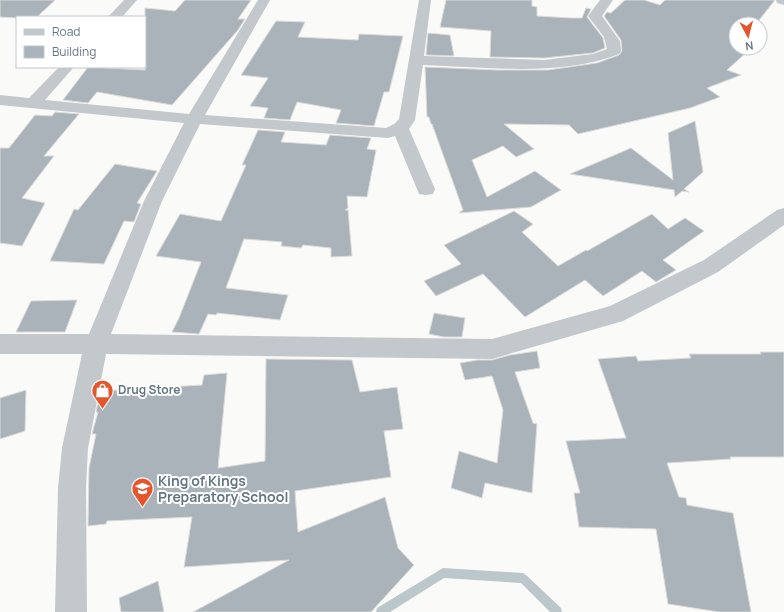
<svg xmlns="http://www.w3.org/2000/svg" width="784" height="612" font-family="Manrope,sans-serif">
<rect width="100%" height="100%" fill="#fafaf8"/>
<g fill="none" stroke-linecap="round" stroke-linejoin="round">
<path fill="#bbc7cb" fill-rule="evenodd" d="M443,568l80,5 3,2 35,33 1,4h-12l-29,-29 -77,-5 -54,34h-14l1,-4z"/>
</g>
<g fill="#aab3b9" stroke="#dcdcda">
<path d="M0,0h55l-18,17 -20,1 -17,-1z"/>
<path d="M185,0h66l-13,19h7l-7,11 -66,75 -75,-13 -9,11 -25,-3 25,-33 57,3v-62l30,3z"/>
<path d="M446,0h86v6l5,1v9l34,2h11l4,-10 5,1 -4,8 16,21 2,10 -12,5 -49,5 -54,-1 1,-26 -51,-4z"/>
<path d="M625,0h19l16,5 5,-5h110l-19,24h-20v24h7l6,2 -22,20 14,5 -34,13 13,9 -30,11 -112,26 -9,-9 -65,-1 30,25 -18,8 -13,-11 -31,14 15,37 48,-26 26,19 -30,17 -72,6 4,-3 -31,-86h-1l-2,-7h-2l-2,-50 72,3h51l49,-7 22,-8 3,-4 -1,-11 -17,-24 3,-4 4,1z"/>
<path d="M276,21l29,1 -7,15 60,3 1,-6 44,2 -14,56h-5l-10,34 -38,-3 5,-13 -44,-8 -7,18 -26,-2 4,-10 -18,-2 18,-28 -27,-3z"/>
<path d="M428,33l22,2 4,21 -28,-1z"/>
<path d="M55,112l24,2 -35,42h10l-32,42 23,5 -23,43 -22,-3v-95h9l26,-33 17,1z"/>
<path d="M695,121l8,51 -19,17 5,3 -7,-1 -7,6 -1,-7 -104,-16 61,-26 42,32 -5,-47z"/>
<path d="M258,130l27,2 -4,10 45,3 4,-10 41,3 -4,11 9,1 -9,47 -20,-1 1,12 -3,2h3l4,46 -21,1v-9l-28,-3 -2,3 -20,-2 1,-4 -38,-3 -18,49 62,7 -8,25 -63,-7 -1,2 -8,-1 -9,20 -27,-2 7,-14 22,-56 -45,-6 24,-42 41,7 25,-56h-4z"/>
<path d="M115,164l42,7 -20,32 4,1 -7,18 -10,-1 -20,43 -54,-3 24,-52 4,1z"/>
<path d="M514,211l19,13 -11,8 36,34 28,-16 1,1 65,-37 16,15 17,-11 19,13 -41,29 13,10 -20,12 -14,-11 -39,25 -18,-16 -60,37 -42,-43 -47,22 -12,-15 37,-17 -17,-19z"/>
<path d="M77,300l-12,32h-49l15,-31z"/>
<path d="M434,313l31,5 -3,19h-18l-15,-3z"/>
<path d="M537,351l3,17 -25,4 18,51 4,1 -5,69 -47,-10 -3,15 -31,-10 8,-37 38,12 6,-53 -11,-34 -27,4 -5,-17 18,-3h14l18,-5z"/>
<path d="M760,352h24v105h-54l1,2 -64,4 12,34 7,1 1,7 46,8 18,99h-32l-51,-8 -12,-75 -77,-2 -5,-34h6l-14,-52 60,-3 -28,-79 38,-3 2,5 53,-3 -2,-4h72z"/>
<path d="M266,359l86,1 8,32 37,-5 6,42 -19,2 7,46 -96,14 3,41 87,-35 13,51 16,17 -43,47h-178l96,-52 -105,7 8,-50 -85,4 -1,3 -18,2 1,-58 7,-34h-4l6,-22h-2l4,-21 102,-6 2,-10 23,-2 -9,95 47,-7z"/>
<path d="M26,390l-1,41 -25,8v-41z"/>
<path d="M158,581l6,31h-43l-2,-14z"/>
</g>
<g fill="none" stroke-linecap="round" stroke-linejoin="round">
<g fill="#c3c8cc" fill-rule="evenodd">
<path d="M124,0h13l-15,17h-14z"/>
<path d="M258,0h12l-65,115 181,13 8,-4 5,-5 20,-119h12l-7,56 120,4 49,-6 14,-5 -3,-12 -16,-21 12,-16h13l-11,16 18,25 1,10 -2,3c-57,23 -135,13 -196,11l-8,55 -6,9 26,60 -2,5 -7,1 -7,-1 -2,-5 -22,-53 -7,2 -188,-14 -38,77 -51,133 381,5 118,-33 94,-46 73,-50 7,-2v17l-66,47 -95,49 -131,38 -386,-5 -18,94 -2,40 1,124h-32l3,-124 4,-40 20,-94h-82v-20h89l55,-133 40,-78 -184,-18v-10l29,3 30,-31h15l-29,33 144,14z"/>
<path d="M776,0h8v5l-7,-2z"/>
</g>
</g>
<defs>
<symbol id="shop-pin" viewBox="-11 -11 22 30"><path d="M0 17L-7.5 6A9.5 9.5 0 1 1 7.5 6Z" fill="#e4572e" stroke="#fff"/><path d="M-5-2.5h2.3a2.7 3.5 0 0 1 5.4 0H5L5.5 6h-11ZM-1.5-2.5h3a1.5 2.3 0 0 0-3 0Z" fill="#fff"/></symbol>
<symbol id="school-pin" viewBox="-11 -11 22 30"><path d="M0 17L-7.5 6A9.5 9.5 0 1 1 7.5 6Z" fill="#e4572e" stroke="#fff"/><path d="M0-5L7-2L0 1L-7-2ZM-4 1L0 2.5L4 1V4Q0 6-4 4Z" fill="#fff"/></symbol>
</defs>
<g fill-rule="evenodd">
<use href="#shop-pin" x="90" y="378" width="25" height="34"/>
<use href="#school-pin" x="130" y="476" width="25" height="34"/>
</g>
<g text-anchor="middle" stroke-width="4" stroke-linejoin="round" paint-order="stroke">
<g font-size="12" font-weight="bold" fill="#657683" stroke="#fff" text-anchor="start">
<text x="118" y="394">Drug Store</text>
</g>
<g font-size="14" font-weight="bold" fill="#657683" stroke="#fff" text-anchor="start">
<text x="158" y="486">King of Kings<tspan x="158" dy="16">Preparatory School</tspan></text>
</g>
</g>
<rect x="16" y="16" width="130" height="52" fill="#ffffff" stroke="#c1c8cd"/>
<rect x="24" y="29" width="20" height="6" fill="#c3c8cc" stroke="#c1c8cd"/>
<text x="52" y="36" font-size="12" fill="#657683">Road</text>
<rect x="24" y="46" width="20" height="12" fill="#aab3b9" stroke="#c1c8cd"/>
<text x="52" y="56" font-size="12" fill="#657683">Building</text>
<g transform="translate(748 36) rotate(173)"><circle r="19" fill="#ffffff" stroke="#c1c8cd"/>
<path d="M0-3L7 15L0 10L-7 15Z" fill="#e4572e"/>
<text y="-6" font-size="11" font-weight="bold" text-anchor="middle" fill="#657683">N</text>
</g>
</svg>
